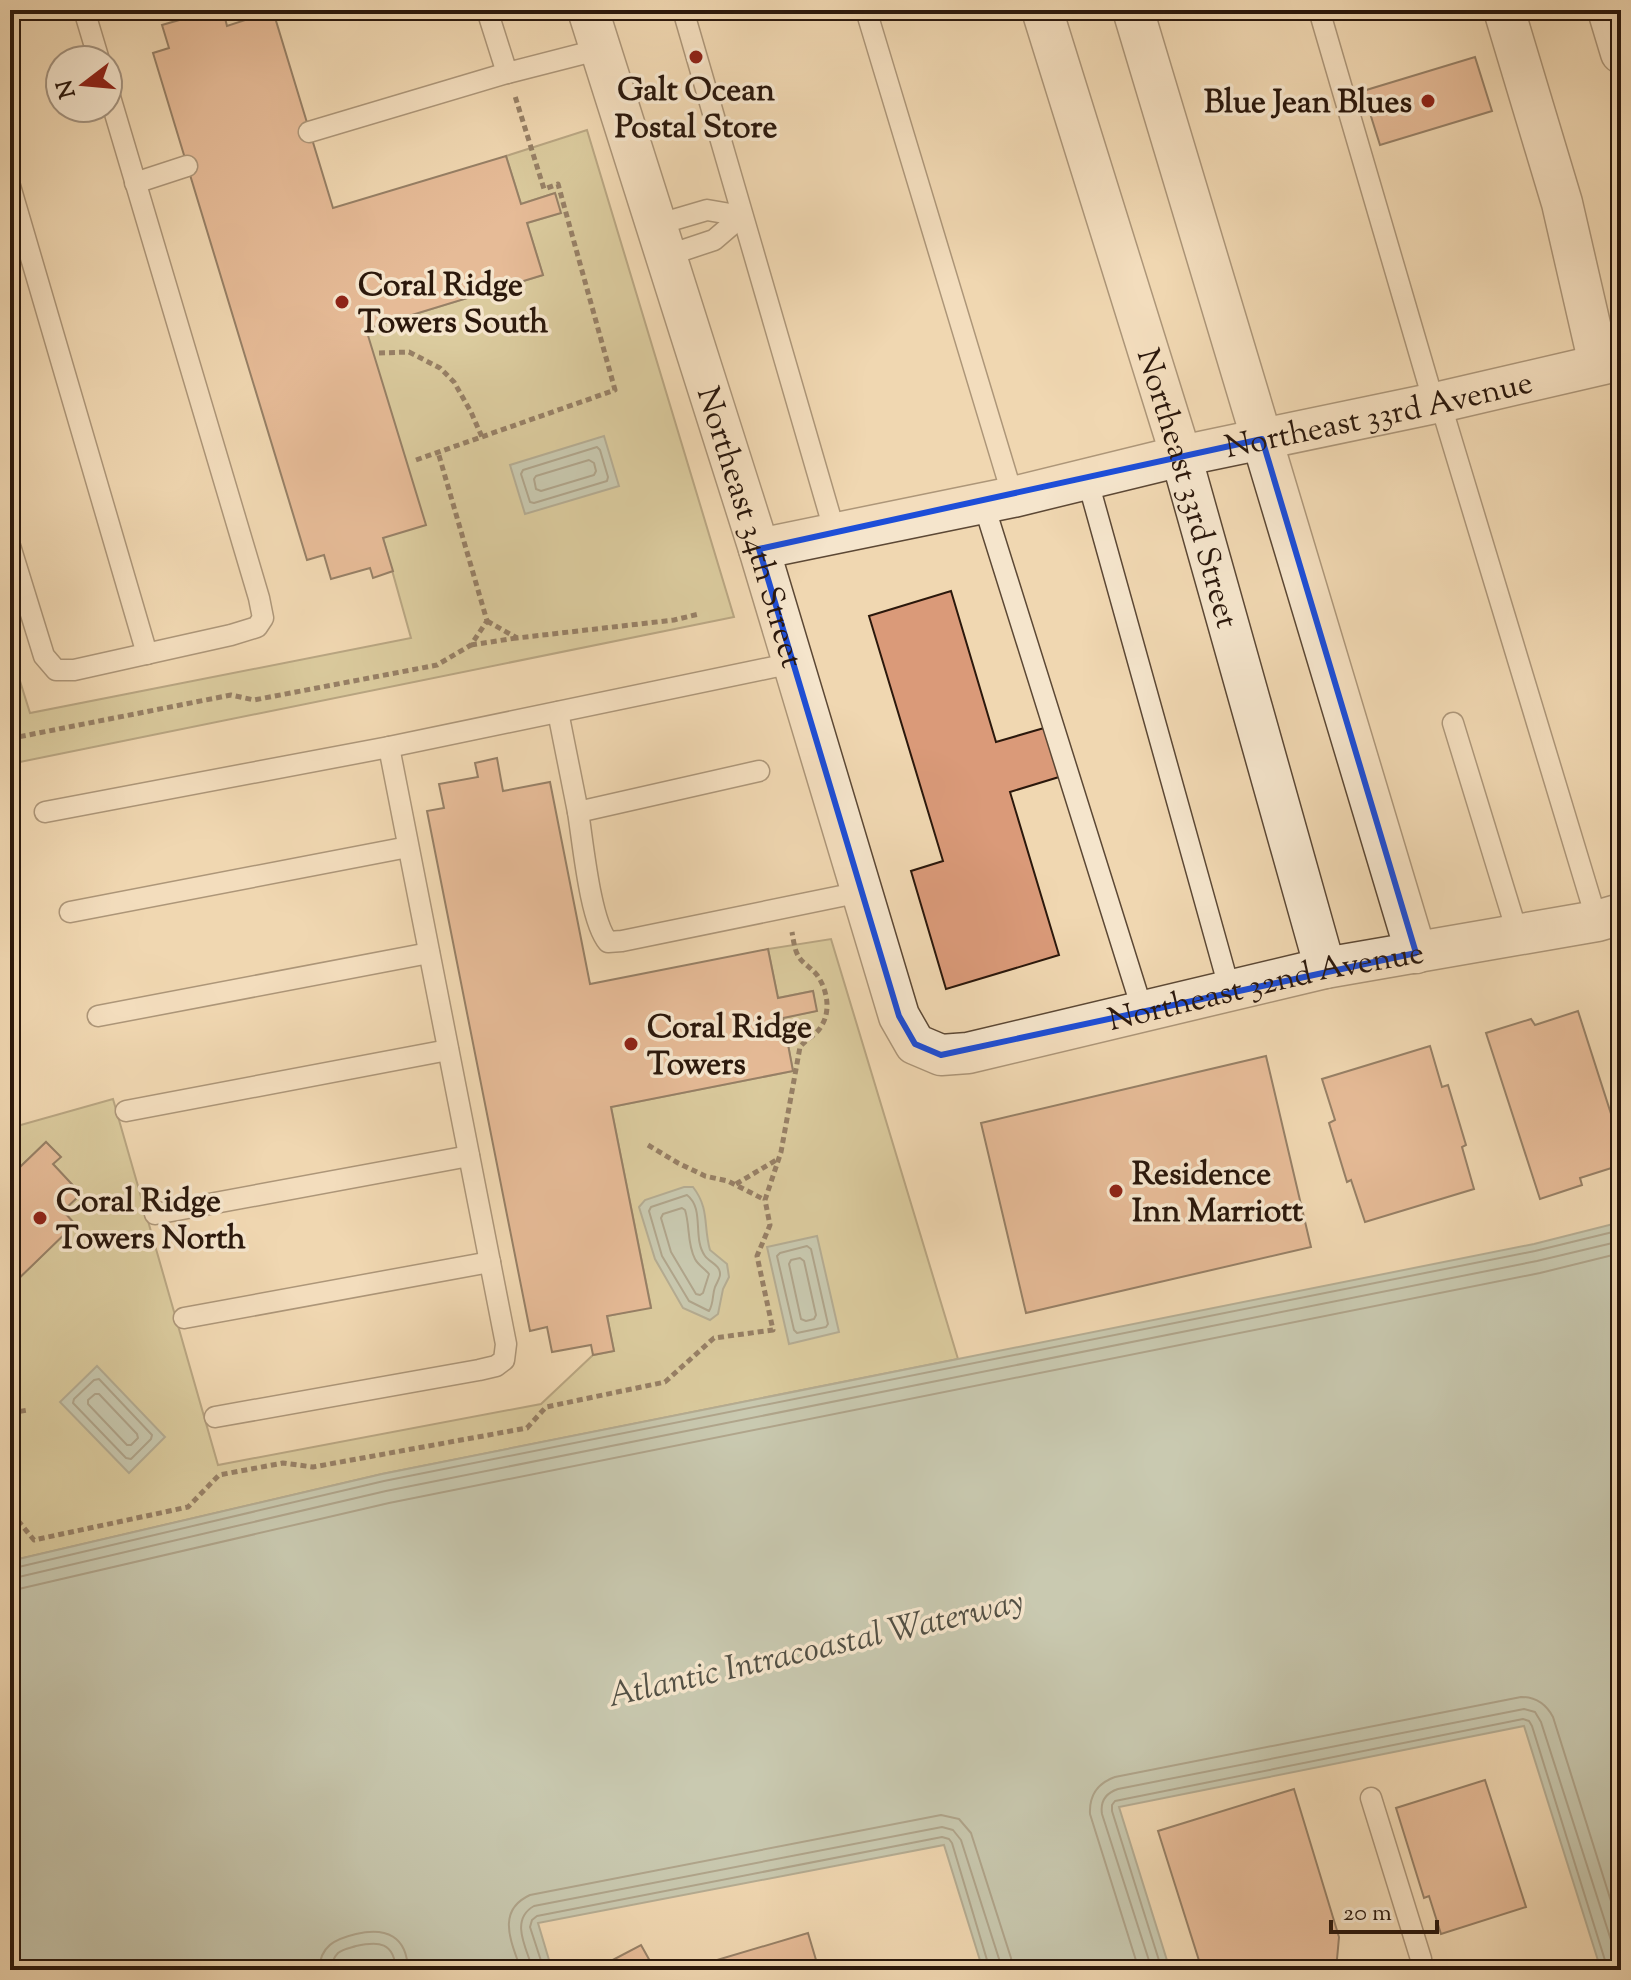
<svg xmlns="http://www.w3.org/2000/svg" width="1631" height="1980" font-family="'Sorts Mill Goudy',serif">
<rect width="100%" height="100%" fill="#f0d7b1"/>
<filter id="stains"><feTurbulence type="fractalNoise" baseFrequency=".0025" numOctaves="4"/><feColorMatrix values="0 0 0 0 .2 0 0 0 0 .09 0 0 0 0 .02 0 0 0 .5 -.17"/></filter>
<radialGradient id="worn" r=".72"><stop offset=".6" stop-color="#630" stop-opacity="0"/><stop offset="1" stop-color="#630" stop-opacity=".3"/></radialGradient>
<g fill="#c0bd87" stroke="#766a4a" stroke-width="2">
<path d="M587,130l147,487 -724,147v-115l20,64 381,-75 -28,-100 -17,-209 177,-54 -16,-52 33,-10 -5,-20 -34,11 -15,-48z"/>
<path d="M831,939l127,420 -576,115 -372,87v-274l65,-63 -12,-13 18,-17 -28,-30 7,-7 -14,-15 -25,24 -11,-11v-27l103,-29 105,366 323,-61 52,-49 21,-4 -7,-35 44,-9 -40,-200 182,-36 -10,-53 33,-7 -3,-20 -35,7 -10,-49z"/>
</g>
<g fill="#9ab9b0" stroke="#6e796e" stroke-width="2">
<path d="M604,436l15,50 -94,28 -15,-49z"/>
<path d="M684,1187h9c17,22 10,39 17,63l17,14 2,13 -6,12 -5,25 -8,6 -27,-12 -28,-49 -16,-52 6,-7z"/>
<path d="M1621,1222v748h-20l-77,-244 -405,81 51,163h-187l-39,-125 -406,78 14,47h-173l-3,-9 -43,9h-323v-409l372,-87 1152,-230z"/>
<path d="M817,1236l22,96 -50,12 -22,-97z"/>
<path d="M97,1366l68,71 -36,36 -69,-71z"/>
</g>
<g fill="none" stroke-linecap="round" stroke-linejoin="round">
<g stroke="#62685e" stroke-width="2">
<path d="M597,447l3,3 8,27 -1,4 -73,22 -4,-1 -9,-28 2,-4z"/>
<path d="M589,460l5,3 2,8 -2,4 -53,16 -5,-2 -2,-10 2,-3z"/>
<path d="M687,1195c18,14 5,43 18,61 4,6 16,9 15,19 0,2 -4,10 -5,12 -3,8 -1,16 -6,24l-20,-10 -27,-45 -13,-45 2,-4z"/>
<path d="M682,1208l3,2c5,15 2,34 10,49 3,6 10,10 14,15l-6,19 -3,2 -4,-1 -25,-42 -10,-34 2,-4z"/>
<path d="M807,1246l4,3 17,75 -2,3 -29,6 -3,-3 -17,-74 3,-3z"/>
<path d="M800,1258l4,3 12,54 -2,4 -8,2 -5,-2 -12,-55 2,-4z"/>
<path d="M99,1379l53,56 -1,4 -20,20 -5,-1 -53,-55 1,-4 20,-19z"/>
<path d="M95,1394h4l38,40 1,4 -7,7h-4l-39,-41v-4z"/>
<path d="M10,1569l374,-88 1151,-230 86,-21"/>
<path d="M10,1579l376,-88 1151,-230 84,-20"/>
<path d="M10,1591l379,-88 1151,-230 81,-20"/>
<path d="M319,1970c1,-24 16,-31 37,-36 30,-7 51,2 52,36"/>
<path d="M331,1970c1,-7 2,-12 7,-17 5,-4 12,-5 18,-7 23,-5 38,-4 40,24"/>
<path d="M521,1970c-9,-27 -26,-59 9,-75l411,-80 18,4 12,14 40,125 2,12"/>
<path d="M533,1970c-6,-21 -24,-50 1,-64l408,-79 11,3 8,10 39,122 1,8"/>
<path d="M544,1970l-14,-43 2,-7 5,-4 405,-79 7,2 3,4 38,127"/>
<path d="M1139,1970l-49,-156c-1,-19 8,-31 25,-37l406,-80c15,0 25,7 32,20l68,216"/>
<path d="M1152,1970l-50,-156c-2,-13 4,-21 16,-25l406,-80 11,3 6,10 77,240v8"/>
<path d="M1162,1970l-50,-159v-6l3,-4 408,-82 6,2 3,5 76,244"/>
</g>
</g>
<g fill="#da9a79" stroke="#2b180c" stroke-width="2">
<path d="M199,10h24l4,16 46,-15 60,197 173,-52 15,48 34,-11 6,20 -34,10 16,52 -177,54 60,196 -43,13 10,33 -20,7 -3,-10 -39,11 -7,-24 -17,5 -154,-507 16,-5 -7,-23 38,-11z"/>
<path d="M1475,57l17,54 -112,34 -17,-54z"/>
<path d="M951,591l45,151 48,-14 15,49 -49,15 49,163 -113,34 -35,-118 32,-10 -74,-245z"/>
<path d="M497,758l6,33 47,-9 40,202 178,-35 10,49 35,-7 4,20 -34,7 10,53 -182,36 40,201 -44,8 7,35 -21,4 -2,-10 -39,7 -5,-25 -17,4 -103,-520 17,-3 -5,-24 39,-7 -3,-14z"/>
<path d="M1578,1011l43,134v20l-41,13 2,7 -42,14 -54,-166 45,-14 4,6z"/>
<path d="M1430,1046l12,41 6,-2 18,60 -4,2 12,42 -109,33 -14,-42 -4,2 -18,-59 6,-3 -13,-41z"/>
<path d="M1266,1056l45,191 -285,66 -45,-190z"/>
<path d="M46,1142l15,15 -8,7 28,30 -18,17 12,13 -65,63v-132l11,11z"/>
<path d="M1485,1780l41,127 -85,27 -12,-38 -5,2 -28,-90z"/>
<path d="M1294,1789l45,148 -3,33h-134l-44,-139z"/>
<path d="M808,1933l11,37h-121l-1,-4z"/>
<path d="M641,1945l14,25h-44l-4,-7z"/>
</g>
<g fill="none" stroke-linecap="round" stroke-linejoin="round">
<defs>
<g id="lane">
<path d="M84,10l15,50"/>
<path d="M487,10l20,63 94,-24"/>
<path d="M683,10l152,523"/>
<path d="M866,10l147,487"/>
<path d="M1319,10l115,393"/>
<path d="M309,132l198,-59"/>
<path d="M135,183l52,-17"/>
<path d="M10,186l137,468"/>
<path d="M656,225l51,-15 35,6"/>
<path d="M666,256l48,-16 28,-24"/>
<path d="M1440,402l157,519"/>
<path d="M1087,478l143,513"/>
<path d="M983,502l160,510"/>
<path d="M10,546l34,110 12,14h18l157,-35 26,-8 6,-9 -4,-20 -151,-508"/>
<path d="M558,712l20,100 181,-41"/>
<path d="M1453,723l65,212"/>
<path d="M45,812l344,-65"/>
<path d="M578,812c5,30 12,109 30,130l14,-1 239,-49"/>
<path d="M70,912l338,-65"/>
<path d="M98,1016l331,-63"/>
<path d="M126,1111l322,-61"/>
<path d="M155,1214l314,-58"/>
<path d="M184,1318l306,-56"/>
<path d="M215,1417l264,-47 17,-4 8,-6 2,-16 -117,-597 404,-84"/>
<path d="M1371,1798l50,161 2,11"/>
</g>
<g id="street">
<path id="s1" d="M588,10l171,539 140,467 16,28 26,11 27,-2 357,-85 272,-47 24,-7"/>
<path id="s2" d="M1042,10l139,446 144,512"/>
<path d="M1133,10l283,943"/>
<path d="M1504,10l58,193 37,161"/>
<path d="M1608,10l13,43"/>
<path id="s3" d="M759,549l254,-52 168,-41 259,-54 181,-42"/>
</g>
</defs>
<use href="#lane" stroke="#5c4835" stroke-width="23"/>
<use href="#street" stroke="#5c4835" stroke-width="43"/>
<g stroke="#2b180c" stroke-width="5" stroke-dasharray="6 4" stroke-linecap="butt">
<path d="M379,353l30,-1 31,16 14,14 17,30 11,25"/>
<path d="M416,460l199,-70 -57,-206 -14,5 -29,-93"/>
<path d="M487,621l30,17 157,-18 25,-6"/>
<path d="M471,645l45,-7"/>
<path d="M10,710l8,27 213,-42 23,5 183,-35 34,-20 16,-24 -49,-169"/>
<path d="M648,1145l30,18 27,13 23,5 37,19"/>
<path d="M736,1184l42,-25"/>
<path d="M10,1413l18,-3"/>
<path d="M10,1515l5,2 19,23 154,-33 31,-32 64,-12 30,4 214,-39 19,-21 119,-25 49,-44 59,-8 -16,-74 13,-31 -5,-25 16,-48 19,-105c7,-9 17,-12 22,-22 9,-15 5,-36 -5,-50 -7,-9 -17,-12 -21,-24 -2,-6 -3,-13 -4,-19"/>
</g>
<use href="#lane" stroke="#f5e5cc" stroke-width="20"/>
<use href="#street" stroke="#f5e5cc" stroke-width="40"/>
</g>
<path d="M0 0H1631V1980H0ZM1262,439l154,514 -475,102 -26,-11 -16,-28 -140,-467z" fill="#f0d7b1" fill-opacity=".55" fill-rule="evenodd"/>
<path fill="none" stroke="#1d4ed8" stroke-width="6" stroke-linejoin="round" d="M1262,439l154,514 -475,102 -26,-11 -16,-28 -140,-467z"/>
<g fill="#8f2418" stroke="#f5e5cc" stroke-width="3">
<circle cx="696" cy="57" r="8"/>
<circle cx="1428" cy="101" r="8"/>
<circle cx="342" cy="302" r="8"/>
<circle cx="631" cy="1044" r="8"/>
<circle cx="1116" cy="1191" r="8"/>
<circle cx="40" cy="1218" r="8"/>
</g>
<g text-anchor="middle" stroke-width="7" stroke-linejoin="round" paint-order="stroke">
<g font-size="32" font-weight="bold" fill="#2b180c" stroke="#f5e5cc" text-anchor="start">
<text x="696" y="100" text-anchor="middle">Galt Ocean<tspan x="696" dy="37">Postal Store</tspan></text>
<text x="1412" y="112" text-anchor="end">Blue Jean Blues</text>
<text x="358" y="295">Coral Ridge<tspan x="358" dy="37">Towers South</tspan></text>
<text x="647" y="1037">Coral Ridge<tspan x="647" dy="37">Towers</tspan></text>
<text x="1132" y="1184">Residence<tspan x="1132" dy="37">Inn Marriott</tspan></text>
<text x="56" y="1211">Coral Ridge<tspan x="56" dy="37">Towers North</tspan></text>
</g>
<g font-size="32" fill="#2b180c" stroke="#f5e5cc">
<text dy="11" stroke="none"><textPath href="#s3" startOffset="634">Northeast 33rd Avenue</textPath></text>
<text dy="11" stroke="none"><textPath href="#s2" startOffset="500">Northeast 33rd Street</textPath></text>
<text dy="11" stroke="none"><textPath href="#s1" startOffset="542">Northeast 34th Street</textPath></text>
<text dy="11" stroke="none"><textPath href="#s1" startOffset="1446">Northeast 32nd Avenue</textPath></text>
</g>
<g font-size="34" font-style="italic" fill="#525045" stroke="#f5e5cc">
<text transform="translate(815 1647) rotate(-13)" y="12">Atlantic Intracoastal Waterway</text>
</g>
</g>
<rect width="1631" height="1980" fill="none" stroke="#f0d7b1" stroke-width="40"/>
<rect x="12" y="12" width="1607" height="1956" fill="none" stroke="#2b180c" stroke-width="4"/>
<rect x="20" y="20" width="1591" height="1940" fill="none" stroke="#2b180c" stroke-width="2"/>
<g transform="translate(84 84) rotate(254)"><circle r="38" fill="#f5e5cc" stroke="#a4937f" stroke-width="2"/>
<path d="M0-6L14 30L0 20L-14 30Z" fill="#8f2418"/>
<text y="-12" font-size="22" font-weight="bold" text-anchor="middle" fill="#2b180c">N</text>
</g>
<path d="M1331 1920v12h106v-12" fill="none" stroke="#2b180c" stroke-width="4"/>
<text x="1343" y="1920" font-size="24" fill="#2b180c" stroke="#f5e5cc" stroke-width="6" paint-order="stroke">20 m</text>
<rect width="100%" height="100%" filter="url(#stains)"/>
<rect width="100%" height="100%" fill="url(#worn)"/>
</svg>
